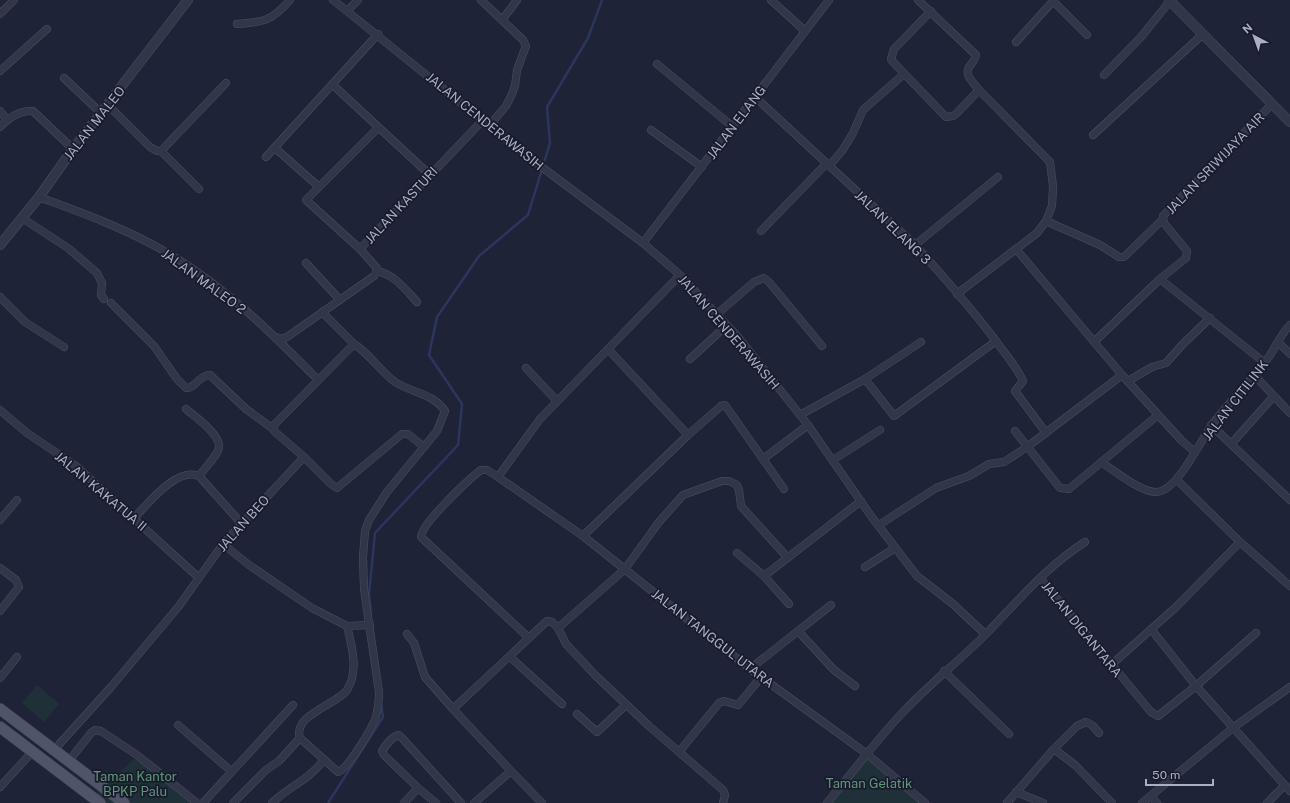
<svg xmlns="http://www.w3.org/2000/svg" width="1290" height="803" font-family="'Public Sans',sans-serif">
<rect width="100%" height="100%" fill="#1e2337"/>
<g fill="#203038">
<path d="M37,685l22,19 -15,18 -22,-19z"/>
<path d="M866,756l62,47h-102z"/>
<path d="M135,758l56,45h-86l-9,-9z"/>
</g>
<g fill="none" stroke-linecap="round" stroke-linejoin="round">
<g stroke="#2c365c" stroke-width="2.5">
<path d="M371,614l-2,-20 6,-61 83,-88 4,-41 -33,-49 8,-38 42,-61 49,-41 22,-72 -3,-36 41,-69 14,-38"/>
<path d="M328,803l55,-86 -2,-13"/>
</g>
<defs>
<g id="minor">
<path d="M333,0l194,156 116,87 37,32 58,62 70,88 63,91 46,60 36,28 32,30"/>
<path d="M481,0l21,20 15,-20"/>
<path d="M771,0l34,31"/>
<path d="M918,0l58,55c-1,5 -4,8 -7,12 -5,8 5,16 10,23l71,72 3,24 -1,20 -6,15 -9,12 -21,16"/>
<path d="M1053,1l34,34"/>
<path d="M347,11l11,-11"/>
<path d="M931,11l-37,38 -3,10 2,3 53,55 7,-1 3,-2 23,-24"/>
<path d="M0,14l14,-14"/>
<path d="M237,24c27,-2 35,-3 53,-24"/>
<path d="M1016,42l38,-42"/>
<path d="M657,64l76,63"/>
<path d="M0,71l47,-42"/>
<path d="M1104,75l37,-38 29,-36"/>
<path d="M64,78l37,35"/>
<path d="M333,85l97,90"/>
<path d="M755,97l160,148c28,31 56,63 81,96 9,13 21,26 27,40l-8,10 31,42"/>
<path d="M108,105l42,42 7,4h4l38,38"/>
<path d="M0,111l7,9"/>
<path d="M489,126l17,-20 6,-12 3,-8 2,-16 9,-24 -3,-6 -21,-20"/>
<path d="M0,127c9,-9 19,-17 33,-16l40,38"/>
<path d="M651,130l51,37"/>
<path d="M1093,135l110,-101"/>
<path d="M275,148l43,38"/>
<path d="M161,151l65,-68"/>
<path d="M266,157l112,-123"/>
<path d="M829,166l13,-15 11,-18 10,-23 41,-36"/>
<path d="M39,197c40,15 80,29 118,50 61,33 112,83 161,133"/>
<path d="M22,218l46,30 29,25 5,10 -1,12 3,4"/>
<path d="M1046,221l54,24 19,12h5l38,-37"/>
<path d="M761,231l65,-67"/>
<path d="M643,243l186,-243"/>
<path d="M915,245l83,-68"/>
<path d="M360,249l-54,-49 72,-72"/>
<path d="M306,263l34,37"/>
<path d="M377,271c18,4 28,18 40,31"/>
<path d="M1160,279l105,84"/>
<path d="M957,294l59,-45 106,126 59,65 14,12"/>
<path d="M0,297l25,25 39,25"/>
<path d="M111,303l43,43 23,33 9,9c9,1 13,-13 24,-13l36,34 26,19"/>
<path d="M717,314l37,-32 10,-4 5,4 53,64"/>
<path d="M276,337l6,2 5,-2 87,-61 3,-5 -1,-4 -16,-18 122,-128"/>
<path d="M921,342l-56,37 29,37 102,-75"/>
<path d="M1094,342l66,-63 26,-21 1,-7 -23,-28 -1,-7 109,-112"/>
<path d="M1279,343l11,11"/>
<path d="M690,359l37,-34"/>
<path d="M526,368l31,33"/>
<path d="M1254,375l36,38"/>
<path d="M1128,381l24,-14 14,-4 17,-19 27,-26"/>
<path d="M186,409c9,8 39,28 32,42 -5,9 -13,17 -19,25"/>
<path d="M0,410l27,23 49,33 122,111"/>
<path d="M800,415l65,-36"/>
<path d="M1211,425l79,75"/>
<path d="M1015,431l45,57 9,1 89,-74"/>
<path d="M688,435l33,-29 4,-1 38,54 45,-34"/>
<path d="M1232,443l42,-47"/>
<path d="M304,457l27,27 6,4 65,-54h6l16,13"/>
<path d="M763,459l21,30"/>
<path d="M833,460l47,-30"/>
<path d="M1101,462c12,8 41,31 56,30 21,-2 43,-51 55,-67 16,-22 36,-41 53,-63 10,-12 14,-26 25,-37"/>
<path d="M498,477l42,-58 140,-144"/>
<path d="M1177,480l63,62 50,44"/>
<path d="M134,518c15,-15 42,-51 65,-42l42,47"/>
<path d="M0,520l17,-20"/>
<path d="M879,525l57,-37 33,-12 20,-12 15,-2 23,-15 95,-72"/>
<path d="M583,536l105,-101 -80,-86"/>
<path d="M223,544l26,21 63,43 35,18 23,-1"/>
<path d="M737,553l27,23 97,-75"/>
<path d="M865,567l30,-19"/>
<path d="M0,568l16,12 3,7 -19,24"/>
<path d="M764,576l25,28"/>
<path d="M1040,578l111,134 7,4 38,-30 94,105"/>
<path d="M558,628l67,-59 34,-47 24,-27 39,-14h7l8,4 2,5 2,16 46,51"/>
<path d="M1151,629l45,57 60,-53"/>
<path d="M798,631l36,39 21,16"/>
<path d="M407,634l7,9 11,34 28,32"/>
<path d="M529,638l-108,-101c0,-13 48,-58 60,-67h6l11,7 85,59 167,133 117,85 58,49"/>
<path d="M510,657l52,47"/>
<path d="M1111,665l65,-58 64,-65"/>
<path d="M750,669l81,-64"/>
<path d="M944,671l65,63"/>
<path d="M0,678l17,-21"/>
<path d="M577,714l20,18 29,-27"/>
<path d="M178,725l53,46"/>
<path d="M300,738l38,34c10,-3 34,-44 38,-55 2,-9 3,-16 3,-25l-15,-103 -1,-32 2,-26 4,-11 18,-28 50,-61 8,-20c-12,-18 -33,-18 -50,-29 -15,-11 -25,-28 -41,-38"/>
<path d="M1054,749l23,-23 9,-4 6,3 7,8"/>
<path d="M54,750l57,-63 68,-81 44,-62 81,-87 -30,-26 -1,-5 81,-82 -32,-32"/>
<path d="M679,752l40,-49 5,-2 14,4 23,-28"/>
<path d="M68,762l23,-29 4,-3 6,1 36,24 60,48"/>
<path d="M511,771l31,32"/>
<path d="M0,787l33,-36"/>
<path d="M418,788l-34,-33 -2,-4c4,-6 9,-14 17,-16l3,3 59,65"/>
<path d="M1016,792l27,11"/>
<path d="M1151,796l6,7"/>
<path d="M203,803l90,-98"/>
<path d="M233,803l33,-33 13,-9 21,-23c-8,-23 38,-34 47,-48 12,-18 5,-44 0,-64"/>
<path d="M272,803c18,-17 35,-22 52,-43"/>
<path d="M404,803l14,-15 18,15"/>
<path d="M474,803l37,-32 -58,-62 94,-88 5,1 6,6 8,16 29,31 54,51 74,64 2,5 -2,8"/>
<path d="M827,803c26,-31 50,-64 78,-93 26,-27 56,-51 82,-77 31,-32 60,-67 98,-91"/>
<path d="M1007,803l47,-54 21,16 37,38"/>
<path d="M1142,803l92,-76 56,-40"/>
<path d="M1267,803l18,-18"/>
</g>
<g id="tertiary">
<path d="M1169,0l121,122"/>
<path d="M0,245l39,-48 34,-48 115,-149"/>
</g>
<g id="primary">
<path d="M0,709l124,94"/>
<path d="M0,727l100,76"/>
</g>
</defs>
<use href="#minor" stroke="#4c5063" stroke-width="8"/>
<use href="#tertiary" stroke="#4c5063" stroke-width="10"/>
<use href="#primary" stroke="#3b3f51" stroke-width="12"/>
<use href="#minor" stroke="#313648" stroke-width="7"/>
<use href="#tertiary" stroke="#313648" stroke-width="9"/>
<use href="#primary" stroke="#4f5468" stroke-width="11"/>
</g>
<g text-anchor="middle" stroke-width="3.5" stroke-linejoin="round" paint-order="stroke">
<g font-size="13" fill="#abafc5" stroke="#171b2c">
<text transform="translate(485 121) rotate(39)" y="5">JALAN CENDERAWASIH</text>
<text transform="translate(736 122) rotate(-53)" y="5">JALAN ELANG</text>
<text transform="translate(94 123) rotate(-52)" y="5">JALAN MALEO</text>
<text transform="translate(1215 163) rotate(-46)" y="5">JALAN SRIWIJAYA AIR</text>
<text transform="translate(401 205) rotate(-47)" y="5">JALAN KASTURI</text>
<text transform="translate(893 227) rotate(44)" y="5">JALAN ELANG 3</text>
<text transform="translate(204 281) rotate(36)" y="5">JALAN MALEO 2</text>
<text transform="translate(729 332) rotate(49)" y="5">JALAN CENDERAWASIH</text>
<text transform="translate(1235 400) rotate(-52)" y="5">JALAN CITILINK</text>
<text transform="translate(101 491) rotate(40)" y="5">JALAN KAKATUA II</text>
<text transform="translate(243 523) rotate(-48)" y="5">JALAN BEO</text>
<text transform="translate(1082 629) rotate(51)" y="5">JALAN DIGANTARA</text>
<text transform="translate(713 638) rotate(38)" y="5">JALAN TANGGUL UTARA</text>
</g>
<g font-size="13" fill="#629679" stroke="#171b2c">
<text x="135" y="781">Taman Kantor<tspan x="135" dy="15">BPKP Palu</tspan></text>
<text x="869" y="788">Taman Gelatik</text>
</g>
</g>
<g transform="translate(1254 36) rotate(319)" stroke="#171b2c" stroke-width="3" paint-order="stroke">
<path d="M0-3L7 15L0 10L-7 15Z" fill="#abafc5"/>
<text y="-6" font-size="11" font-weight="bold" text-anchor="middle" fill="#abafc5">N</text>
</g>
<path d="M1146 779v6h67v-6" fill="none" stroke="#abafc5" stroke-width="2"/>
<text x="1152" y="779" font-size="12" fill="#abafc5" stroke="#171b2c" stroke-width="3" paint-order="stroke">50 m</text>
</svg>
